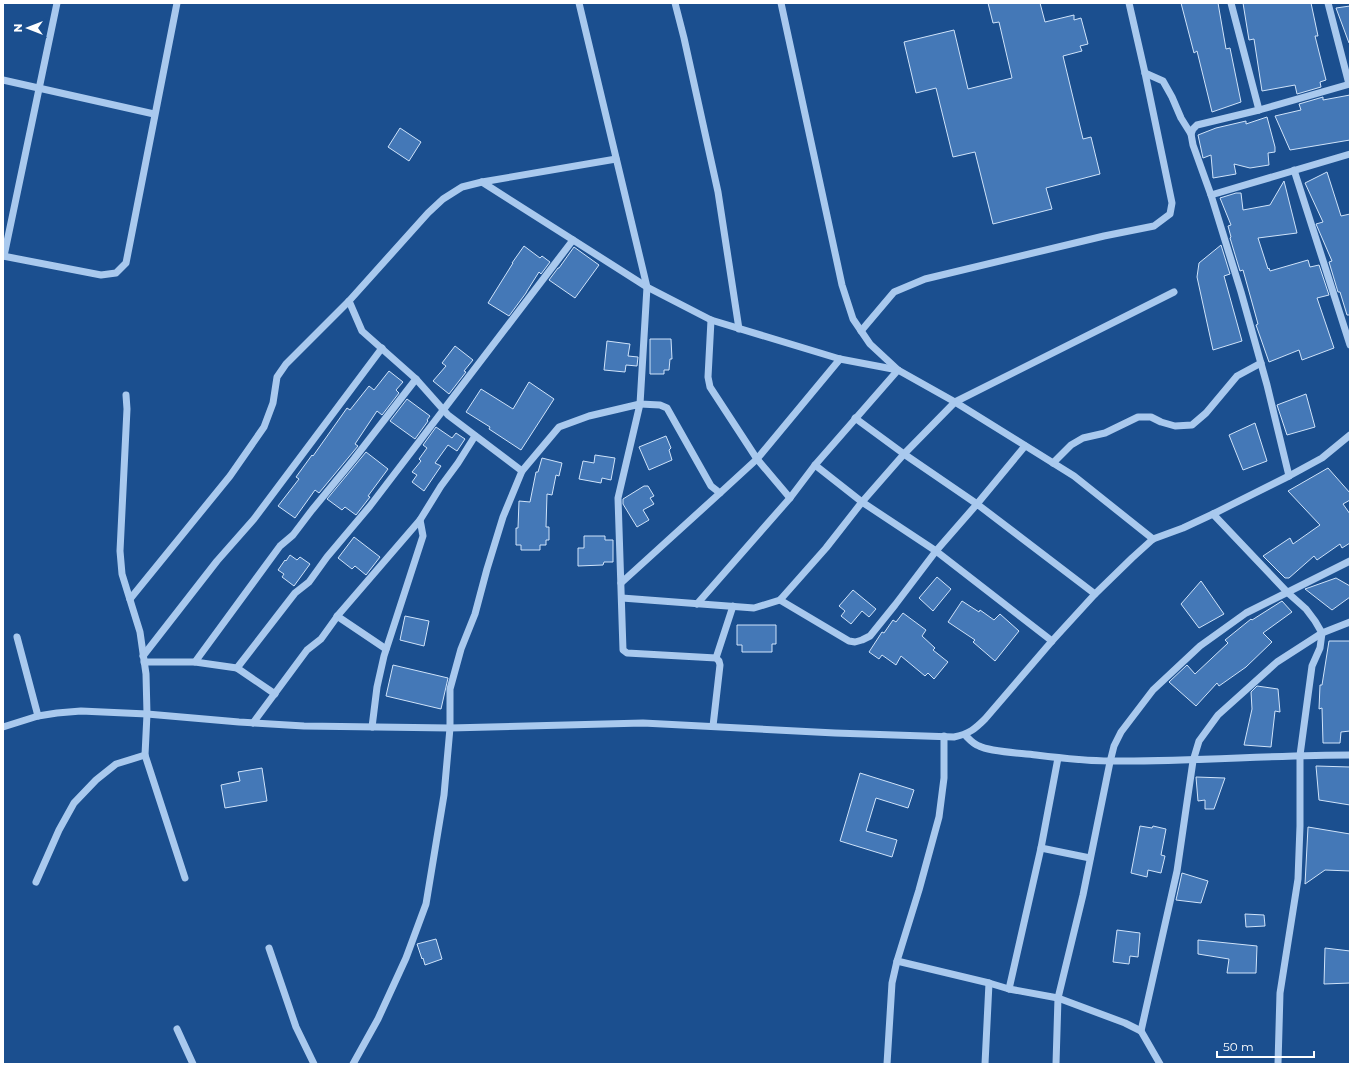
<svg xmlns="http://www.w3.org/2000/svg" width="1353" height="1067" font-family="Montserrat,sans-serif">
<rect width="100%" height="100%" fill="#1b4f8f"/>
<g fill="#4478b7" stroke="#cfe3fa">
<path d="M988,3h52l5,19 29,-7v5l7,-2 7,26 -8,2 2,5 -19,5 20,83 8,-2 9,37 -54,14 6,21 -59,15 -18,-72 -22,5 -17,-69 -20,5 -12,-51 50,-12 14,59 44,-11 -13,-56 -6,1z"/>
<path d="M1181,3h37l8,46 4,-1 11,54 -29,10 -15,-61 -3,2z"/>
<path d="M1243,3h68l7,33h-3l11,44 -6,2 1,5 -24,7 -2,-9 -33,6 -8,-52 -5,1z"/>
<path d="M1350,6v37h-1l-13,-35z"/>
<path d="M1350,95v45l-60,10 -15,-34 26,-6 -2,-6 24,-7v3z"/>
<path d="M1267,117l8,30v5l-7,1 1,12 -19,3 -16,-4 2,10 -23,4 -2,-23 -8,3 -5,-23 18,-7 30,-7v3z"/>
<path d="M400,128l21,14 -12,19 -21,-14z"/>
<path d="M1327,172l14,44 9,-2v101h-3l-7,-23h-2l-9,-30 3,-1 -16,-37 7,-2 -18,-39z"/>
<path d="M1284,181l13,52 -39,5 10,31 1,-1 1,3 38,-11 2,7 9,-2 10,30 -12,3 17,50 -32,12 -3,-10 -30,12 -13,-37 2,-1 -15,-54 -3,1 -10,-33 1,-1 -3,-11 3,-1 -11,-27 16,-5h5l2,17 27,-5z"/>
<path d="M1221,245l9,29 -6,2 18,65 -29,9 -16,-73 2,-14z"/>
<path d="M524,246l16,12 2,-2 8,6 -9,12 -2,-2 -12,19 -1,2 -17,23 -21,-13 25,-40h-1z"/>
<path d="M574,247l25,18 -24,33 -26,-18 9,-12h1z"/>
<path d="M650,339h21l1,20h-2l-1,11h-5v4h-14z"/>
<path d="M607,341l23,3 -2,12 10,1 -1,9 -11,-1 -1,7 -21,-2z"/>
<path d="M455,346l18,14 -9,11 2,1 -17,22 -16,-13 13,-15 -4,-3z"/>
<path d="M389,371l14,11 -7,8 3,3 -17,22 -5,-4 -22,33 3,2 -39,47 -4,-3 -20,28 -17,-12 21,-27 -3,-2 16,-22 1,1 34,-48 3,2 19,-24 5,4z"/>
<path d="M529,382l25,17 -33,51 -32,-21 1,-2 -24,-15 15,-23 32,20z"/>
<path d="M1306,394l9,33 -28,8 -10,-30z"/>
<path d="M407,399l23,17 -3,4 1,1 -13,18 -25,-18z"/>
<path d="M1255,423l12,38 -24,9 -14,-35z"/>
<path d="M436,427l16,11 4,-5 9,6 -8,12 -9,-6 -13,18 6,3 -17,25 -12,-9 5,-7 -5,-3 9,-11 -2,-2 8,-11 -4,-3z"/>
<path d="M666,436l5,12 -2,2 3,10 -23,10 -10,-23z"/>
<path d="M366,452l22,17 -20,27 2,1 -14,18 -11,-8 -3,3 -15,-11z"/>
<path d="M595,455l20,3 -4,22 -9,-2 -1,5 -22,-4 4,-18 11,2z"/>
<path d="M542,458l20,5 -3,13 -3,-1 -4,20 -5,-1 -1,33h3v13h-3v5h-6v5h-19v-5h-5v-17h2l1,-27 11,1 6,-30h2z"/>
<path d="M1328,468l22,25v7l-7,4 7,10v29l-8,5 -2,-4 -23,16 -3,-4 -25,22h-4l-22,-22 27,-18 3,6 27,-19 -32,-34z"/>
<path d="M644,486h4l6,10 -4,2 4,6 -11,6 6,10 -12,7 -14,-23v-5z"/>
<path d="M584,536h21v4h8v22h-9l-1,3 -25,1v-18h6z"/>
<path d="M354,537l26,20 -14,18 -11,-9 -3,3 -14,-11z"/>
<path d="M290,555l7,5 3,-3 10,7 -16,22 -12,-9 2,-3 -6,-4 7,-10 1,1z"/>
<path d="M937,577l14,12 -18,22 -14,-13z"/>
<path d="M1336,578l14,8v11l-18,13 -27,-21z"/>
<path d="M1201,581l23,33 -25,14 -18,-24z"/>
<path d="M853,590l23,19 -7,8 -7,-6 -11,13 -10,-8 4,-5 -6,-5z"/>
<path d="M962,601l17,11 1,-2 14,10 6,-6 19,17 -24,30 -22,-19 2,-2 -27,-18z"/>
<path d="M1282,601l10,11 -29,21 9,9 -26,25 -27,19 -2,-3 -21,23 -27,-24 18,-17 8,9 33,-31 -3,-3 26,-21 1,1z"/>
<path d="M903,613l23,17 -4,6 13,12 -2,2 15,12 -14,17 -6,-6 -3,3 -24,-20 -5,9 -14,-10 -3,4 -10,-7 13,-20 2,1 9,-13 3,2z"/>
<path d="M405,616l24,5 -5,25 -24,-6z"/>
<path d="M737,625h39v19h-4v8h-30v-7h-5z"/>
<path d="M1329,641h21v90l-9,1 -1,11h-17l-1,-35 -3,1 1,-24h2z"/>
<path d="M393,665l55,13 -7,31 -55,-13z"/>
<path d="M1257,686l21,3 2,23 -5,-1 -4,36 -27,-2 8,-36 -1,-17z"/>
<path d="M1316,766l34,1v38l-31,-5z"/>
<path d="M262,768l5,33 -42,7 -4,-23 19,-4 -2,-9z"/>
<path d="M860,773l54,17 -6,18 -32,-10 -10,33 31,9 -5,17 -52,-16z"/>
<path d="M1196,777l29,1 -11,31h-9v-9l-7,1z"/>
<path d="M1140,826l12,2 1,-2 13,3 -5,26 4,1 -4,17 -13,-3 -1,7 -16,-4z"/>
<path d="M1308,827l42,7v37l-25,-1 -20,14z"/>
<path d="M1182,873l26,8 -7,22 -25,-3z"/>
<path d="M1245,914l19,1 1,11 -19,1z"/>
<path d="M1117,930l23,3 -2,24 -8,-1 -1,8 -16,-2z"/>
<path d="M436,939l6,20 -17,6 -2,-7 -1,1 -5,-15z"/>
<path d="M1198,940l59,6 -1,27h-29l2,-14 -31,-5z"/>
<path d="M1325,948l25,3v32l-26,1z"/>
</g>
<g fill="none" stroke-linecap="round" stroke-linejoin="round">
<g stroke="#a9c9ee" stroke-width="7">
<path d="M579,3l68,284 -7,117 20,1 7,3 44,78 9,7 37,-34 83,-100"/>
<path d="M675,3l9,35 34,154 21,137"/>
<path d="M781,3l61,282 11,34 17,25 28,26 57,32 119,74 79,63"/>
<path d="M1231,3l28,107"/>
<path d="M1328,3l21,81"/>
<path d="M1145,73l18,8 9,16 9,21 10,16"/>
<path d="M3,80l151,34"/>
<path d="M1294,170l56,175"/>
<path d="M482,182l165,105 64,33 129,39 58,11 -83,95 -25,33 -93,106"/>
<path d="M1211,195l139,-41"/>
<path d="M3,256l98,19 15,-2 10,-10 51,-260"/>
<path d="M4,256l53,-253"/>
<path d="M349,301l13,30 54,48 32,36 74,56 -19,46 -16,52 -12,45 -14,35 -11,40v39l-6,67 -18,109 -20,54 -28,61 -25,45"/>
<path d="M711,320l-3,57 2,10 47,72 33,39"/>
<path d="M861,331l33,-39 31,-13 179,-43 50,-10 16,-12 2,-11 -27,-130 -16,-70"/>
<path d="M126,395l1,14 -7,142 2,23 18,58 6,42 1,40 -2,41 40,123"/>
<path d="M855,418l49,36 73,50 48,-58"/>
<path d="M1053,463l18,-18 12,-7 22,-5 33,-16h13l10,5 14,4 17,-1 14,-12 31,-37 24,-13"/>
<path d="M815,465l47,37 74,49 116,90"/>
<path d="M522,471l37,-44 30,-11 51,-12 -22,94 5,152 4,3 89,5 3,3 1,4 -7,61"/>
<path d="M1289,476l-22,-91 -26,-93 -30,-97 -18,-50 -2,-11 2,-5 4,-4 62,-15 91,-26"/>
<path d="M1213,514l74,78 19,17 9,12 7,12 -2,15 -8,18 -12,89v71l-2,53 -18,114 -2,71"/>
<path d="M621,583l99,-90"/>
<path d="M622,598l132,10 26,-8 46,-52 36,-46 42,-48 51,-52 219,-110"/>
<path d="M130,599l100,-123 34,-49 9,-24 4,-26 9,-13 63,-63 79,-88 15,-14 19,-12 20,-5 134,-23"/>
<path d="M780,600l69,41 6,1 7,-2 8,-4 25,-31 41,-54 41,-47 118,90"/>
<path d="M337,616l49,33"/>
<path d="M17,637l21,79"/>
<path d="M143,656l74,-95 37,-42 128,-171"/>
<path d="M716,658l17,-52"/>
<path d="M144,662h51l85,-116 13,-11 19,-25 42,-51 62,-80"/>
<path d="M195,662l42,6 58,-75 14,-11 18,-25 43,-51 203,-266"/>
<path d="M237,668l38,26"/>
<path d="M253,723l54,-73 14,-11 18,-25 81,-94"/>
<path d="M3,727l35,-11 19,-3 24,-2 66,3 92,8 65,4 146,2 193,-5 192,10 119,4c15,-3 21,-8 31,-18l67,-78 43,-47 37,-36 21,-19 30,-11 30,-14 76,-38 33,-18 28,-23"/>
<path d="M372,727l5,-40 7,-31 39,-120 -2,-11 -1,-5 21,-34 17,-23 17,-27"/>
<path d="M965,735c4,4 8,9 14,11 12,6 42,7 57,9 24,3 50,6 75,6 80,1 159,-6 239,-6"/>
<path d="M1041,848l49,10"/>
<path d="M36,882l23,-52 15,-27 22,-23 20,-16 29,-9"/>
<path d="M269,948l27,79 18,37"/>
<path d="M897,961l92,22 20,6 49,9 67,25 16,8 19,33"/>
<path d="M1009,989l32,-141 17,-90"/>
<path d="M177,1029l16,35"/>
<path d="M1141,1031l36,-160 16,-110 6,-20 19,-26 59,-53 45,-29 28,-11"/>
<path d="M887,1064l5,-81 5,-22 22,-71 20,-73 5,-39v-42"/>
<path d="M985,1064l4,-81"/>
<path d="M1056,1064l2,-66 25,-103 27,-133 4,-16 7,-14 32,-42 47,-44 46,-33 104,-52"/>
</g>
</g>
<rect width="1353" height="1067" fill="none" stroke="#ffffff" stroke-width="8"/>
<g transform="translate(28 28) rotate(270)" stroke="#1b4f8f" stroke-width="3" paint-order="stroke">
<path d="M0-3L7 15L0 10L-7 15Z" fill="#ffffff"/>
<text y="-6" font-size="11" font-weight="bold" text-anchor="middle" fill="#ffffff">N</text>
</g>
<path d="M1217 1051v6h97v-6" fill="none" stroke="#ffffff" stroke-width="2"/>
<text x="1223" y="1051" font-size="12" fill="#ffffff" stroke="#1b4f8f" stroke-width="3" paint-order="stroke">50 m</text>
</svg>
